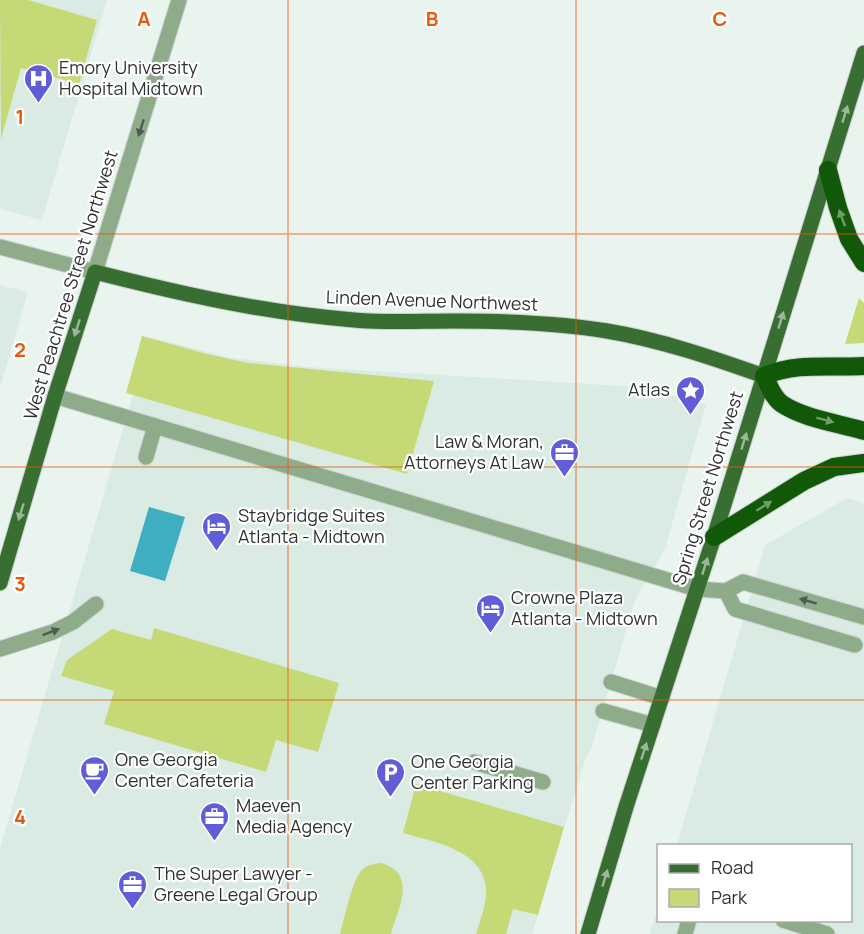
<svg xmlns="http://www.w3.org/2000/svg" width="864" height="934" font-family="Manrope,sans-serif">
<rect width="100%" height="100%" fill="#eaf4ef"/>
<g fill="#d9ebe2">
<path d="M0,0h107l-65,220 -42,-11z"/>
<path d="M0,285l28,7 -28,96z"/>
<path d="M150,337l76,20 82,10 330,20 68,17 -41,145 -30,51 -44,150 -5,6 -54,178h-532v-86z"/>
<path d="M847,498l17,5v431h-214l8,-28v14h192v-74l-173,-1 88,-300z"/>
</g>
<g fill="#c5d976">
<path d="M0,0h28l69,20 -18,64 -58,-16 -20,71z"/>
<path d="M859,298l5,5v40l-19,1z"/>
<path d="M142,336l65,18 41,9 186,18 -27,93 -281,-81z"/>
<path d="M154,628l185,55 -21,69 -42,-12 -10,32 -162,-48 10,-33 -53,-15 6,-16 45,-31 39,11z"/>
<path d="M416,784l148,43 -26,88 -25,-6 -7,25h-30c3,-10 7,-21 9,-31 10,-51 -47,-60 -82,-70z"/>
<path d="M382,863c36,12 16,45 9,71h-51c4,-15 12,-52 21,-63 6,-7 13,-7 21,-8z"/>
</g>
<path fill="#3faec1" d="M149,507l36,10 -20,64 -35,-10z"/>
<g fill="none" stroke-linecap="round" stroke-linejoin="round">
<defs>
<g id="service">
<path d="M146,457l9,-31"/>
<path d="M697,589l29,2 17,-9 121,35"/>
<path d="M726,591l9,18 120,36"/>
<path d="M0,649l53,-17 20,-10 23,-18"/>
<path d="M611,682l51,16"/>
<path d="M603,711l50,14"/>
<path d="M474,762l69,20"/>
<path d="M783,920l44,14"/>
<path d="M685,934l4,-14"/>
</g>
<g id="minor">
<path d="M0,247l95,25"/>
<path d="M55,396l642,193"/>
</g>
<path id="tertiary" d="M95,272l84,-272"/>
<g id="primary">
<path d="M0,583l55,-187 40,-124c86,22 171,41 259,48 33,3 66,1 99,1 50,0 105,2 154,10 54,9 106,27 157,45"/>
<path d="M588,934l38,-127 88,-270 150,-484"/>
</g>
<g id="motorway">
<path d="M828,170l10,38 11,31 15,24"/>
<path d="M864,366c-34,2 -68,-4 -100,10 5,9 9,22 18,28 23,15 56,19 82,27"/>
<path d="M714,537l90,-56 30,-14 30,-4"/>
</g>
</defs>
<use href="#service" stroke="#c8d1cd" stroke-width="17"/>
<use href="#minor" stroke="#c8d1cd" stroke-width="17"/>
<use href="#tertiary" stroke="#c8d1cd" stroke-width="17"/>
<use href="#primary" stroke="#c8d1cd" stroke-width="17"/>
<use href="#motorway" stroke="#c8d1cd" stroke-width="20"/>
<use href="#service" stroke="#8eab8a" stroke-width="15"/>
<use href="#minor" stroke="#8eab8a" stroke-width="15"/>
<use href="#tertiary" stroke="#8eab8a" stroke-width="15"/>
<use href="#primary" stroke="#386e32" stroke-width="15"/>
<use href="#motorway" stroke="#125809" stroke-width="18"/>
</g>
<defs><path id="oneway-solid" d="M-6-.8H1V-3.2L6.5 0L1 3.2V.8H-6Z" transform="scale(1.5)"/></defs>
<g fill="#9cb698">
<use href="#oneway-solid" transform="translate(845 114) rotate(-73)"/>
<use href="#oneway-solid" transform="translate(781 320) rotate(-73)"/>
<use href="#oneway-solid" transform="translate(77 328) rotate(108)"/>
<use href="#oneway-solid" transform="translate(744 441) rotate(-73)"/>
<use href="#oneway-solid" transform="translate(21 512) rotate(107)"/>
<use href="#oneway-solid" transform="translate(705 566) rotate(-72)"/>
<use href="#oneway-solid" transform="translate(644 751) rotate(-72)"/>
<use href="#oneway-solid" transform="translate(605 878) rotate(-73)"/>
</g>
<g fill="#505c50">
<use href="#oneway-solid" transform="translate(141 128) rotate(108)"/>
<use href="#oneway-solid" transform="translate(808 601) rotate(-164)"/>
<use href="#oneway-solid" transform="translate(51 632) rotate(-21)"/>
</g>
<g fill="#719b6b">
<use href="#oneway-solid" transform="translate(842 218) rotate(-110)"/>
<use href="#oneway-solid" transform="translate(825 420) rotate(15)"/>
<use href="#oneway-solid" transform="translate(764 506) rotate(-32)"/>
</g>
<path fill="none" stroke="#e8590c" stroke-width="1.5" stroke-opacity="0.55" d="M288,0v934M576,0v934M0,234h864M0,467h864M0,700h864"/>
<defs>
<symbol id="hospital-pin" viewBox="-11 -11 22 30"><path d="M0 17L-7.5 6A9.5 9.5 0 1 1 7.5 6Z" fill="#605dd6" stroke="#fff"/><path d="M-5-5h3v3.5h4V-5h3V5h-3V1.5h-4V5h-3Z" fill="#fff"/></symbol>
<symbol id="sight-pin" viewBox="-11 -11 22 30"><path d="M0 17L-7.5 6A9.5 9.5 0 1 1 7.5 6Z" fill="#605dd6" stroke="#fff"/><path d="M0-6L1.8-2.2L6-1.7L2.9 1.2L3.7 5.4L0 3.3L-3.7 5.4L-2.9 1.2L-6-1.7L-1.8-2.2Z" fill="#fff"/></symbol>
<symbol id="office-pin" viewBox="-11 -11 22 30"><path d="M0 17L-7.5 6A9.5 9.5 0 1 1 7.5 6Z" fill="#605dd6" stroke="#fff"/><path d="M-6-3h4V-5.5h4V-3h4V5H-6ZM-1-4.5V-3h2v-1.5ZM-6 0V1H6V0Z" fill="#fff"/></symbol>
<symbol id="hotel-pin" viewBox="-11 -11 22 30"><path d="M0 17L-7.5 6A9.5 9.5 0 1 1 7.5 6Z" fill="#605dd6" stroke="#fff"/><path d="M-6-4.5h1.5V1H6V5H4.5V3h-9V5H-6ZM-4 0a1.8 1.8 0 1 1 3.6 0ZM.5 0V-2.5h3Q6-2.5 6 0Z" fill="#fff"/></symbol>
<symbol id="cafe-pin" viewBox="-11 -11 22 30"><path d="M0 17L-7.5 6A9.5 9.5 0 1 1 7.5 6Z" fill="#605dd6" stroke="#fff"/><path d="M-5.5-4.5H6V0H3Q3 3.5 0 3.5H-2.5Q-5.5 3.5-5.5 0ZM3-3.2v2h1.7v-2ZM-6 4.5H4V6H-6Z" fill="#fff"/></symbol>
<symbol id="parking-pin" viewBox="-11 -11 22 30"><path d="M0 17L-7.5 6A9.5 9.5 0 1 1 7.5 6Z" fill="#605dd6" stroke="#fff"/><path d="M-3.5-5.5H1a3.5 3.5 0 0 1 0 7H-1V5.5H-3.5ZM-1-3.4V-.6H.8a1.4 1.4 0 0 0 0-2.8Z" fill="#fff"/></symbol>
</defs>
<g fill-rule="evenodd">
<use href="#hospital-pin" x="22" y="62" width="33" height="45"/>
<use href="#sight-pin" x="674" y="374" width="33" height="45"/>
<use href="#office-pin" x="548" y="436" width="33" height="45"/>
<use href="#hotel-pin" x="200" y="510" width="33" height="45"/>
<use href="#hotel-pin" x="474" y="592" width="33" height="45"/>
<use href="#cafe-pin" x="78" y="754" width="33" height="45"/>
<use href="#parking-pin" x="374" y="756" width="33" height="45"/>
<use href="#office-pin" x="198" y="800" width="33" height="45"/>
<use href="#office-pin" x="116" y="868" width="33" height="45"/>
</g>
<g text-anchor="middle" stroke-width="4.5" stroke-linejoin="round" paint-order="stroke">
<g font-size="18" fill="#2e3230" stroke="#fff" text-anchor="start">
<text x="59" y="74">Emory University<tspan x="59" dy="21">Hospital Midtown</tspan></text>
<text x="670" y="396" text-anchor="end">Atlas</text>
<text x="544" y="448" text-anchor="end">Law &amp; Moran,<tspan x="544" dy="21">Attorneys At Law</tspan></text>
<text x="238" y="522">Staybridge Suites<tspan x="238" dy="21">Atlanta - Midtown</tspan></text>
<text x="511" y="604">Crowne Plaza<tspan x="511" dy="21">Atlanta - Midtown</tspan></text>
<text x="115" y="766">One Georgia<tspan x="115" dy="21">Center Cafeteria</tspan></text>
<text x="411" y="768">One Georgia<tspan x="411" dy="21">Center Parking</tspan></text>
<text x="236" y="812">Maeven<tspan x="236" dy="21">Media Agency</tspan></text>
<text x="154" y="880">The Super Lawyer -<tspan x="154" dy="21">Greene Legal Group</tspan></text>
</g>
<g font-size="18" fill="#2e3230" stroke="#fff">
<text transform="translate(71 285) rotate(-73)" y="6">West Peachtree Street Northwest</text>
<text transform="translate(432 301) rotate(2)" y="6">Linden Avenue Northwest</text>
<text transform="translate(708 488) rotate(-73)" y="6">Spring Street Northwest</text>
</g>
</g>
<g font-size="20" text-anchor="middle" font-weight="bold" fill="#e8590c" stroke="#fff" stroke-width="4.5" stroke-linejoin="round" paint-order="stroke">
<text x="144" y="26">A</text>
<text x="432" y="26">B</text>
<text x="720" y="26">C</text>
<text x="20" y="124">1</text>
<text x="20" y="357">2</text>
<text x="20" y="591">3</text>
<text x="20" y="824">4</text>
</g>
<rect x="657" y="844" width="195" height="78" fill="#ffffff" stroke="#abadac" stroke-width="1.5"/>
<rect x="669" y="864" width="30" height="9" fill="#386e32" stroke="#abadac" stroke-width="1.5"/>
<text x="711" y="874" font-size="18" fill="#2e3230">Road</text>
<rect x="669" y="889" width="30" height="18" fill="#c5d976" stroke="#abadac" stroke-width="1.5"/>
<text x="711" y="904" font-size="18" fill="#2e3230">Park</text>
</svg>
